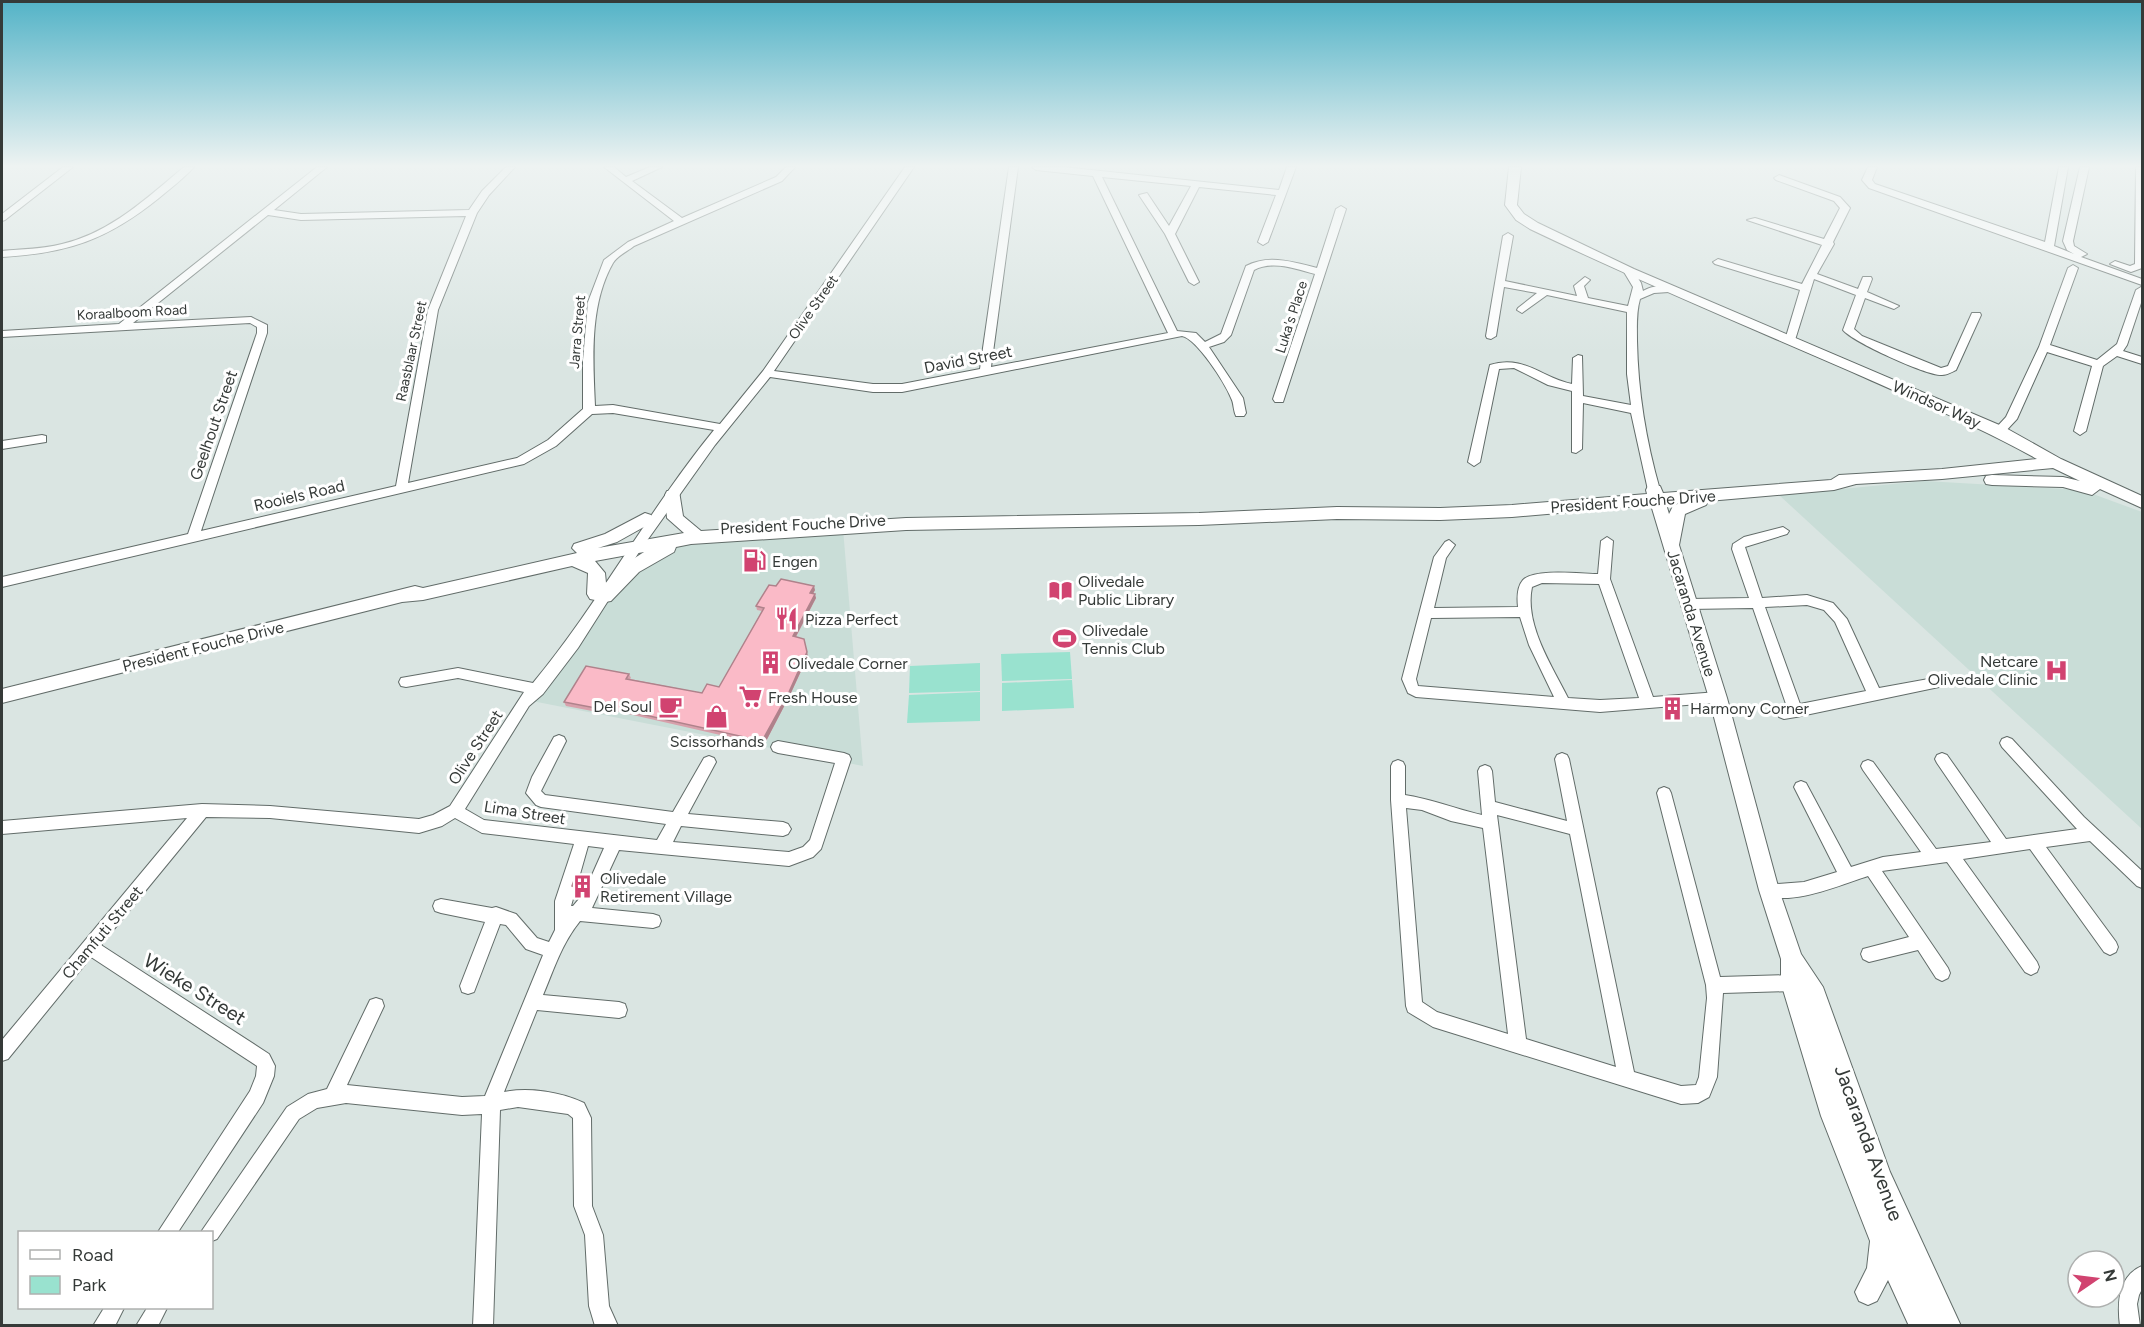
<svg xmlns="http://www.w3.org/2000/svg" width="2144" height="1327" font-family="Figtree,sans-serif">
<rect width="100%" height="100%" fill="#dae5e2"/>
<g fill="#c9ddd7">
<path d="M1925,481l157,9 60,22v317l-363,-334z"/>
<path d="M843,529l20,237 -331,-65 103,-157z"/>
</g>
<g fill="#99e2cf">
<path d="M1070,652l2,27 -70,2 -1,-27z"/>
<path d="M980,663v28l-71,2 1,-27z"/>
<path d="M1072,680l2,28 -72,3v-28z"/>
<path d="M980,692v29l-73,2 2,-28z"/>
</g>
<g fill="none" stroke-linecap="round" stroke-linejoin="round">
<defs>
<g id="minor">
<path d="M63,167h10l-68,53 -3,1v-7z"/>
<path d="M184,167h10c-10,11 -23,21 -35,31 -52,42 -91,55 -157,59v-6c20,-2 40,-2 60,-7 48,-11 85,-46 122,-77z"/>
<path d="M317,167h10l-53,43 27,4 168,-4 13,-19 24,-24h9l-26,28 -12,18 -39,97 -30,173 109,-25 31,-18 35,-31v-49l5,-58 16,-42 24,-18 46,-21 -70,-54h10l12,10 24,-10h12l-30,14 50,37 94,-41 10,-10h9l-13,14 -148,65c-6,5 -17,10 -21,17 -24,42 -20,97 -18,143l18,-1 107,19 43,-53 142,-204h9l-140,204 99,13h29l78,-15 29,-202h9l-27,200 177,-34 -75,-157 -57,-6 -4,-3h31l216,23 8,-23h9l-28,75 -5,3 -5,-3 18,-47 -77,-8 -24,47 24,48 -5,3 -5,-3 -24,-48 -26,-39 8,-2 22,33 22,-40 -89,-9 75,154 19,2 9,9 16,-8 25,-68c23,-12 47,-4 71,2l19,-59 5,-3 5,3 -63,193h-8l-2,-3 42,-125c-19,-5 -42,-14 -61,-4l-23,65 -7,7 -15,5 34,51 3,15 -2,3h-8c-3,-6 -2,-13 -5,-18 -6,-15 -34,-59 -49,-62l-280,56h-29l-103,-15 -55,68 -74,104 -63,99 -35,46 -14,12 -64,103 19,11 173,20 9,-16 -125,-17 -5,-2 -10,-12 6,-16 22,-40 5,-2 5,2 2,4 -25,50 4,4 128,17 31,-54 5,-2 5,2 2,4 -28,52 95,8 5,2 3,5 -3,5 -5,2 -102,-10 -8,16 116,10 14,-5 7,-7 25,-77 -57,-10 -5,-2 -2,-4 2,-4 5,-2 66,12 5,2 2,4 -30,90 -8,8 -24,9 -170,-16 -27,58 61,6 6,2 2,5 -2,5 -6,2 -73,-7c-18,22 -26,48 -37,74l76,7 6,2 2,6 -2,6 -6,2 -82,-8 -33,82c25,-5 57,0 80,11l7,15 1,88 11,29 6,71 9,20h-23l-6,-20 -4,-71 -11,-29 -1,-88 -5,-4 -50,-7 -18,3 -7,216h-20l9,-212 -20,1 -116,-12 -29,5 -18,11 -82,120 -5,2v-9h-11l86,-125 21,-13 19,-5 43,-89 6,-2 6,2 2,6 -37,79 115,12 23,-1 58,-141 -17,-6 -20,-24 -6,-1 -26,68 -6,2 -6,-2 -2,-6 25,-64 -44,-9 -6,-2 -2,-5 2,-5 6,-2 51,9 4,-1 20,7 21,24 12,4 6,-12v-29l19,-57 -92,-11 -27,-15 -13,8 -23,7 -149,-15 -64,-1 -105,128 168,109 6,12 -1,10 -11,27 -85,129h-20l92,-141 6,-15 1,-10 -166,-109 -83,102 -6,2v-21l185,-222 -185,16v-13l200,-17 68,2 149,13 14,-4 17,-9 74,-114 -66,-14 -52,9 -5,-1 -2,-4 2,-4 57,-10 75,15c66,-80 115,-172 181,-253l-101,-17 -21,1 -36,32 -32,18 -522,123v-10l186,-43 69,-201v-6l-7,-4 -248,14v-6l117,-7zM268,215l33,5 165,-4 -38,94 -32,176 -195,45 66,-198v-8l-16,-8 -118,6zM588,846l16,2 -20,45 -11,13h-2z"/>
<path d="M1868,167h9l-5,13 3,4 170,58 14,-75h9l-14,79 20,8 -7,-4 -4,-9 17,-74h9l-16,74 1,5 13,8 -6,3 61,22v6l-273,-97 -7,-8z"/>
<path d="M2136,167h6v101l-11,4 -21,-8 5,-3 15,5 5,-2z"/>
<path d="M1779,175l61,22 10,11 -17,34 1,2 -17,30 41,15 5,-12h8l1,2 -5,13 32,14 -5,3 -29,-11 -11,31 8,7 79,32 7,-2 24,-53h8l1,2 -25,55c-4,2 -9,5 -14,5 -15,1 -89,-33 -99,-45l13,-35 -42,-16 -19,61 -5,3 -4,-1 -1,-2 15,-50 -85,-26 -2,-2 5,-3 84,25 20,-39 -75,-25 8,-2 69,21 16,-31 -6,-7 -58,-21 -2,-2z"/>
<path d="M1508,233l5,3 -8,45 72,15 -3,-10 11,-9 5,3 -6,6 4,12 40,8 5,-19 -9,-15 1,-2h8l8,13 2,8c8,-5 23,-8 31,-2l-5,3 -15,1 -14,6c-4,14 -3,28 -3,42 1,51 9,100 23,149l-2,3h-8l-2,-3 -17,-77 -48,-10 -1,46 -6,4 -4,-1v-61l-24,-6 -34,-17 -15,1 -19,93 -6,4 -6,-4 22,-97c33,-11 52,13 82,19l1,-26 5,-3 4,1 1,40 48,9 -4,-31v-62l-80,-17 -25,18 -5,-3 1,-2 19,-15 -33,-6 -8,49 -5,3 -4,-1 -1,-2 17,-100z"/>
<path d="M2073,265l5,3 -28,77 47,15 20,-16 19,-54 5,-3 1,13 -15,45 -4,6 19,6v7l-25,-8 -14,10 -17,65 -6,4 -6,-4 18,-65 -45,-14 -30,67 -14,15h-8l-2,-3 13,-14 33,-70 29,-79z"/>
<path d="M42,435l4,1v6l-44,7v-8z"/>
<path d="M1783,527l6,4 -2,3 -42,13 17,51 45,-3 26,8 14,16 32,69 55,-10 5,1 2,4 -2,4 -143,30 -12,2 -5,-2 -2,-4 2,-4 8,-2 -34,-99 -64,1 -6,-5 6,-5 60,-1 -17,-49 1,-5 11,-7zM1807,605l17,5 11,12 31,69 -66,13 -35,-97z"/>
<path d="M1607,537l6,4 -3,38 43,118 65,-5 5,2 2,4 -2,4 -123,10 -184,-15 -8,-4 -6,-14 32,-122 11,-15 4,-2 6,5 -9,13 -12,50 84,-1c-1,-9 -1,-20 5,-27 12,-12 59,-6 75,-6l3,-33zM1542,583l57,1 40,114 -39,2 -32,-2c-16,-32 -44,-74 -36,-111zM1520,617l9,28 25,52 -136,-11 -2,-7 15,-61z"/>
<path d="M2007,737l5,2 72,78 58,54v17l-5,-2 -47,-45 -44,6 70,95 2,5 -2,5 -6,3 -6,-3 -74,-103 -67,10 74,103 2,5 -2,5 -6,3 -6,-3 -78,-110 -65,9 66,97 2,5 -2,5 -6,3 -6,-3 -18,-28 -49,12 -6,-3 -2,-5 2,-5 46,-12 -41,-61c-28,9 -75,30 -105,19l-2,-5 2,-5 41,-3 33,-10 -43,-85 2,-4 5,-2 5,2 45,84 32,-10 38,-5 -58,-82 -2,-4 2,-4 5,-2 5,2 63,87 55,-7 -54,-79 -2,-4 2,-4 5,-2 5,2 59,84 71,-10 -75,-82 -2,-4 2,-4z"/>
<path d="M1562,753l5,2 2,4 65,313 47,14 15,-1 3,-8 8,-79 -1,-13 -49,-192 2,-4 5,-2 5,2 2,4 49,184 72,-2 6,2 2,6 -2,6 -6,2 -69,2 -6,84 -8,20 -11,6 -17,1 -248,-77 -25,-15 -2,-6 -15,-206v-34l2,-4 5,-2 5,2 2,4v29c26,4 51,14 77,20l-4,-44 2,-4 5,-2 5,2 2,4 3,31 72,19 -12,-62 2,-4zM1406,808l16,2 29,11 32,7 25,206 -71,-22 -15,-10zM1497,815l73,19 46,233 -90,-28z"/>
<path d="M2142,1266v23l-3,6 -2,9 3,22h-20c-3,-23 -2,-50 22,-60z"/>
<path d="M104,1308h20l-9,18h-22z"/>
<path d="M147,1308h20l-9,18h-22z"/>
</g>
<path id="tertiary" d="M1509,167h12l-4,38 7,9 14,9 96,46 370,158 57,32 81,37v12l-42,-19 -8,6 -29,-8 -71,-2 -6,-1 -2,-4 2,-4 6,-1 71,2 17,4 -27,-13 -111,11 -86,5 -22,6 -126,11 -2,4 -21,9 -6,31 48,153 52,192 22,64 22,33 67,185 71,154h-52l-21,-46 -11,21 -9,4 -9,-4 -4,-9 12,-24 3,-27 -49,-125 -40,-133v-24l-22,-69 -50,-192 -58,-193 -139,12 -72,3 -103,-1 -138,6 -293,5 -215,14 -15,3 -2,5 -35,20 -28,29 -6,1 -15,-3 -3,-5 1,-21 -16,-7 -149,34 -21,2 -400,101v-14l413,-103 8,2 154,-35 -5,-5 2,-4 31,-10 40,-21 6,2 2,4 -2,4 -34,19 -19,6 86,-15 -17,-15 -2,-23 2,-4h12l4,25 18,15 205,-13 293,-5 138,-6 103,1 72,-3 135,-11 -1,-4 2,-4h12l3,7 168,-13 8,-5 103,-6 95,-10c-57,-32 -118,-57 -178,-84 -110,-48 -221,-94 -329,-146l-14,-9 -11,-15zM1680,503l-7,3 -4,8 -3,-10zM644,552l-17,11 -21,20 -1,-10 -10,-12z"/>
</defs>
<use href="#minor" stroke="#626c69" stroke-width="2"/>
<use href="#tertiary" stroke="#626c69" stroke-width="2"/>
<use href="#minor" fill="#fff" fill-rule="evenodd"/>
<use href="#tertiary" fill="#fff" fill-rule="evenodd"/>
</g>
<g fill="#d7a0ab">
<path d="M776,586l39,4 -2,4 3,4 -20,39 12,19 -18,39 -26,50 -153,-35 -3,4 -42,-8 -2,-4 65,-28 2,4 -1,1 72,14 17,-6 43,-76 -5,-1 -1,-4z"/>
<path d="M582,875l4,7 -5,11h-4l-5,-7z"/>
</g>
<g fill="#af828b">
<path d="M814,586l1,4 -4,7 -1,-4z"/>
<path d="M815,594l1,4 -22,42 -1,-4z"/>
<path d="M804,639l4,17 -18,39 -26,50 -2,-4z"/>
<path d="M609,707l2,3 -3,4 -2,-4z"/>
<path d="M582,875l4,7 -5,11 -5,-6z"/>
</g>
<g fill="#fabac7" stroke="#af828b" stroke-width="1.5">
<path d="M781,579l33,7 -4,7 5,1 -22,42 11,3 3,13 -18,40 -27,49 -153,-34 -3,3 -42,-8 22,-36 43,8 -3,5 76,14 5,-9 12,3 45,-79 -8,-2 13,-21 7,1z"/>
<path d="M576,875h6l-6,12 -4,-1z"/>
</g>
<linearGradient id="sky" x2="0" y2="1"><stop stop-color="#53b3c7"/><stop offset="0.47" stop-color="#eef3f2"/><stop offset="1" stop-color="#eef3f2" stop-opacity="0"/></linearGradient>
<rect width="2144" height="353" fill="url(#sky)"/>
<defs>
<symbol id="fuel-bare" viewBox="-9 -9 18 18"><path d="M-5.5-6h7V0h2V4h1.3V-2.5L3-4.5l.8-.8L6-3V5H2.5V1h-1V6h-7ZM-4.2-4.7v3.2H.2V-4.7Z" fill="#d14370" stroke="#fff" stroke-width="2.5" paint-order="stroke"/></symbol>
<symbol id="library-bare" viewBox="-9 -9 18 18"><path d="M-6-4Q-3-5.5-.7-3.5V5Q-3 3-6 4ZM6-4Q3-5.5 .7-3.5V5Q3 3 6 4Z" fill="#d14370" stroke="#fff" stroke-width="2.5" paint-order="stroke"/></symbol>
<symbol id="restaurant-bare" viewBox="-9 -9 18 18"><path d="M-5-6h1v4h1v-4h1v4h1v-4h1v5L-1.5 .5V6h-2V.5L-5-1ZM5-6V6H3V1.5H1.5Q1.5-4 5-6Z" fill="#d14370" stroke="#fff" stroke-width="2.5" paint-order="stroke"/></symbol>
<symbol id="stadium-bare" viewBox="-9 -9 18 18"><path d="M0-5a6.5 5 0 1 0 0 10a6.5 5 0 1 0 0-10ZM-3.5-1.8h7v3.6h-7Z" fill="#d14370" stroke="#fff" stroke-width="2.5" paint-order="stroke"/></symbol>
<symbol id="building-bare" viewBox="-9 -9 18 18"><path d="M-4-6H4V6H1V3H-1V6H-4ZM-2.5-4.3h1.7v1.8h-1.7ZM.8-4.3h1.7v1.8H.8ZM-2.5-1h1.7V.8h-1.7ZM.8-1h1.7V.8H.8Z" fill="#d14370" stroke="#fff" stroke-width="2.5" paint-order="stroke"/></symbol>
<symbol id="hospital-bare" viewBox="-9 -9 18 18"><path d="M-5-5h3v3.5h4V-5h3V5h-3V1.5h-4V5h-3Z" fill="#d14370" stroke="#fff" stroke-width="2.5" paint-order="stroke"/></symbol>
<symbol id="supermarket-bare" viewBox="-9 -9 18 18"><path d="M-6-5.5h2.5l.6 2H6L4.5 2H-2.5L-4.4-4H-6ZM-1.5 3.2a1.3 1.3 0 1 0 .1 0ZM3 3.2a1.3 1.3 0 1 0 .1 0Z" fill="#d14370" stroke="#fff" stroke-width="2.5" paint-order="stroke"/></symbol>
<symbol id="cafe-bare" viewBox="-9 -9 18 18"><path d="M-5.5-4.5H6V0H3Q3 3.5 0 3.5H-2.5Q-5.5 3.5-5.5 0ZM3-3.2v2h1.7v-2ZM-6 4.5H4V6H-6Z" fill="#d14370" stroke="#fff" stroke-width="2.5" paint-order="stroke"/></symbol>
<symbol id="shop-bare" viewBox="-9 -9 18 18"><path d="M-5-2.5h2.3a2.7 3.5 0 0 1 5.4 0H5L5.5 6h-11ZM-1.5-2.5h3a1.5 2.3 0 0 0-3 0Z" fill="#d14370" stroke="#fff" stroke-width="2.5" paint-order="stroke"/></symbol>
</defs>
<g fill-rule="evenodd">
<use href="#fuel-bare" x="738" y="544" width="33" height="33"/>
<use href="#library-bare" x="1044" y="574" width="33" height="33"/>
<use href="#restaurant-bare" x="770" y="602" width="33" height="33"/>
<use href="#stadium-bare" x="1048" y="622" width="33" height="33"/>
<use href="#building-bare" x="754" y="646" width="33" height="33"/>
<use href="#hospital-bare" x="2040" y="654" width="33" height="33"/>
<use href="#supermarket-bare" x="734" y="680" width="33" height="33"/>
<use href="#cafe-bare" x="654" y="690" width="33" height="33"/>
<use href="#building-bare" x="1656" y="692" width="33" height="33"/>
<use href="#shop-bare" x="700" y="700" width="33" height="33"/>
<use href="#building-bare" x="566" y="870" width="33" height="33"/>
</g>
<g text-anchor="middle" stroke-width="6" stroke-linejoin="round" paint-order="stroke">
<g font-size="14" fill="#353a38" stroke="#fff">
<text transform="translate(813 307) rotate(-55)" y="5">Olive Street</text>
<text transform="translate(132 312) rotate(-3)" y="5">Koraalboom Road</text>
<text transform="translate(1291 317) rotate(-72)" y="5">Luka's Place</text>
<text transform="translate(577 332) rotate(-85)" y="5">Jarra Street</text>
<text transform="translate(411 351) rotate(-78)" y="5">Raasblaar Street</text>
</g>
<g font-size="16" fill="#353a38" stroke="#fff">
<text transform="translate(968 359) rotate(-11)" y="6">David Street</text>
<text transform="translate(1937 404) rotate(24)" y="6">Windsor Way</text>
<text transform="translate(213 425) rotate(-71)" y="6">Geelhout Street</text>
<text transform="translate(299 495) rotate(-13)" y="6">Rooiels Road</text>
<text transform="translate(1633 501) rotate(-4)" y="6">President Fouche Drive</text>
<text transform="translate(803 524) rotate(-3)" y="6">President Fouche Drive</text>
<text transform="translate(1692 613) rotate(73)" y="6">Jacaranda Avenue</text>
<text transform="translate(203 646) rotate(-14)" y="6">President Fouche Drive</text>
<text transform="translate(475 747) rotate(-57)" y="6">Olive Street</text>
<text transform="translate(525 812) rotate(9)" y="6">Lima Street</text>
<text transform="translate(102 932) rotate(-50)" y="6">Chamfuti Street</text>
</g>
<g font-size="16" fill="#353a38" stroke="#fff" text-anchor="start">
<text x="772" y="567">Engen</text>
<text x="1078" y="587">Olivedale<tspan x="1078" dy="18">Public Library</tspan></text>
<text x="805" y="625">Pizza Perfect</text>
<text x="1082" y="636">Olivedale<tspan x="1082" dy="18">Tennis Club</tspan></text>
<text x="2038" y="667" text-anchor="end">Netcare<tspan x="2038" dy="18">Olivedale Clinic</tspan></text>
<text x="788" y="669">Olivedale Corner</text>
<text x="768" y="703">Fresh House</text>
<text x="652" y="712" text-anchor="end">Del Soul</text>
<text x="1690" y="714">Harmony Corner</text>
<text x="717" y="747" text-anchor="middle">Scissorhands</text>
<text x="600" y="884">Olivedale<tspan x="600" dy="18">Retirement Village</tspan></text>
</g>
<g font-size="20" fill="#353a38" stroke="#fff">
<text transform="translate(195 989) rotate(32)" y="7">Wieke Street</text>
<text transform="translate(1869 1143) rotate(70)" y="7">Jacaranda Avenue</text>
</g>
</g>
<rect width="2144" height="1327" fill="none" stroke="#353a38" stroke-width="6"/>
<rect x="18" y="1231" width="195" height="78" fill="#ffffff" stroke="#aeb0af" stroke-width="1.5"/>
<rect x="30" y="1250" width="30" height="9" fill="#ffffff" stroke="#aeb0af" stroke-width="1.5"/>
<text x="72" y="1261" font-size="18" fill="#353a38">Road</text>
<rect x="30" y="1276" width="30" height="18" fill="#99e2cf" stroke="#aeb0af" stroke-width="1.5"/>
<text x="72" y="1291" font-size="18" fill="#353a38">Park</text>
<g transform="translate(2096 1279) rotate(76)"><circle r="28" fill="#ffffff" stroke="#aeb0af" stroke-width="1.5"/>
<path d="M0-4.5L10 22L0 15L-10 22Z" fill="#d14370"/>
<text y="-9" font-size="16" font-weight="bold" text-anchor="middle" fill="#353a38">N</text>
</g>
</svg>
